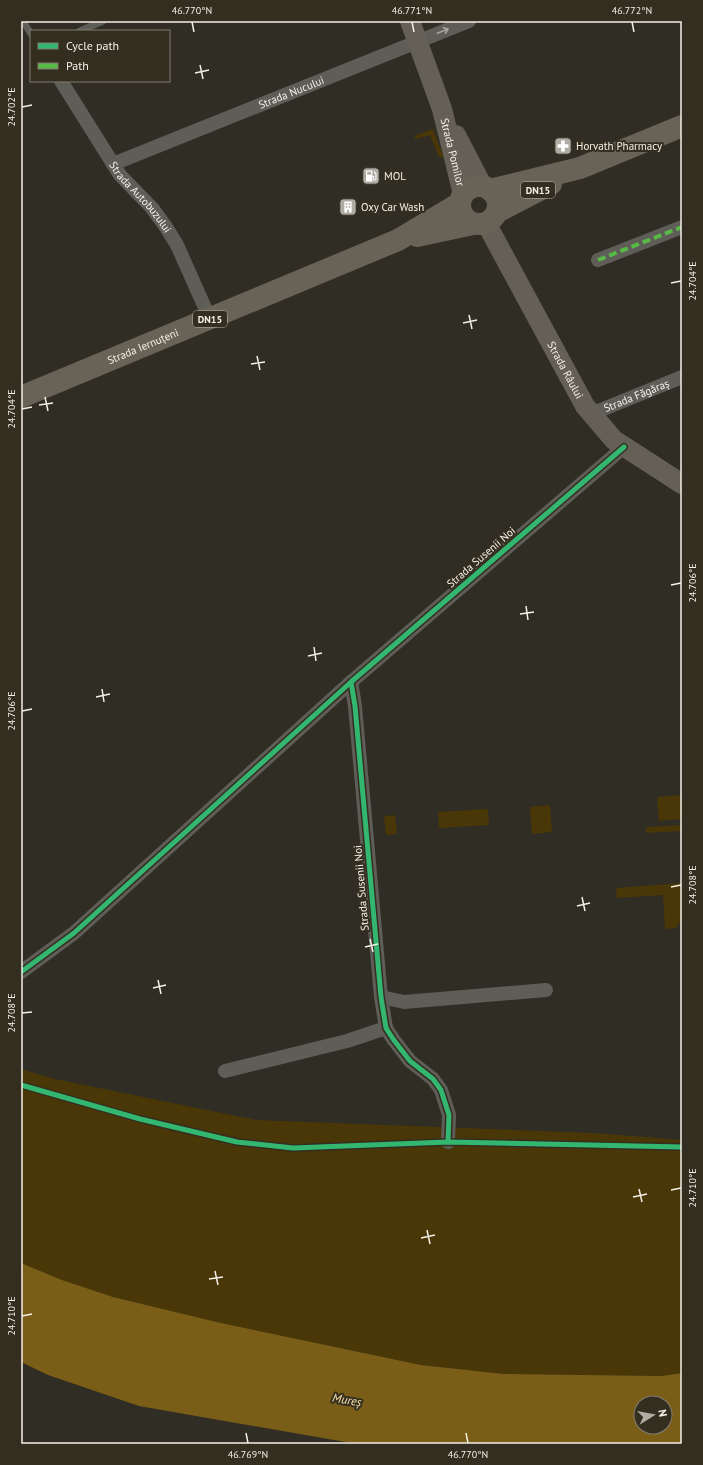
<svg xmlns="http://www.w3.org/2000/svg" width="703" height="1465" font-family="'PT Sans',sans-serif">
<rect width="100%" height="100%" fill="#302d25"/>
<g fill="#493707">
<path d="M433,129l10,27 -1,2 -3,-1 -9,-22 -14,4 -2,-3z"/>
<path d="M682,795v24l-23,2 -2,-24z"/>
<path d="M550,805l2,27 -20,2 -2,-27z"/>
<path d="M488,809l1,16 -50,3 -1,-16z"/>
<path d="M395,815l2,19 -11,1 -2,-19z"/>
<path d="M682,825v6l-36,2v-6z"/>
<path d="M682,883v36l-6,9 -11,1 -2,-34 -46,3 -1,-10z"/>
<path d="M21,1069l34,10 201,41 338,13 88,7v233l-20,3 -158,-2 -83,-9 -200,-42 -108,-26 -51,-17 -41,-17z"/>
</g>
<path fill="#7a5d16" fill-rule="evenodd" d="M21,1263l41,17 51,17 108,26 200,42 83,9 158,2 20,-3v71h-325l-218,-38 -91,-31 -27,-13zM641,1403h24v24h-24z"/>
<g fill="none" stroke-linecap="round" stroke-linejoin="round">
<g stroke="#5f5d57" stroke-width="7">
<path d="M23,21l8,13"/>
<path d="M80,31l23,-10"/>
</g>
<g stroke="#5f5d57" stroke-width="14">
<path id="s1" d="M61,81l59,94 32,33 14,19 11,18 33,74"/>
<path id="s2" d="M113,164l356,-143"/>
<path d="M598,260l84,-33"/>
<path id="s3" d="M591,414l91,-37"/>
<path d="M351,682l4,24 26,291 5,31 7,11 17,22 23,18 8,11 8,25 -1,27"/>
<path d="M21,972l53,-39 277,-251 273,-235"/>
<path d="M381,997l23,5 142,-12"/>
<path d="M225,1071l122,-30 39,-13"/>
</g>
<g stroke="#646056" stroke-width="20">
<path id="s4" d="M410,21l32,88 21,85"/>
<path d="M456,135l27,52"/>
<path id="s5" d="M486,223l99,183 29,34 68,44"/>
</g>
<g stroke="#686356" stroke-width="22">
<circle cx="479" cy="205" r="19"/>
<path d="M490,190l90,-22 102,-42"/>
<path d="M497,212l54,-28"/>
<path d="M417,236l56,-12"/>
<path id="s6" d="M21,397l377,-157 62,-37"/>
</g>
<path stroke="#58b947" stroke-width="4" stroke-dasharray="8 4" stroke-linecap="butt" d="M598,260l84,-33"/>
<defs>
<g id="cycleway">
<path d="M351,682l4,24 26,291 5,31 7,11 17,22 23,18 8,11 8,25 -1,27"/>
<path d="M21,972l53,-39 277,-251 273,-235"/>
<path d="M21,1085l119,34 97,23 56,6 155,-6 234,5"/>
</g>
</defs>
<use href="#cycleway" stroke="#342e21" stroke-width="8"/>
<use href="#cycleway" stroke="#33b770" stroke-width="5"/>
</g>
<defs><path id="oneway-shaft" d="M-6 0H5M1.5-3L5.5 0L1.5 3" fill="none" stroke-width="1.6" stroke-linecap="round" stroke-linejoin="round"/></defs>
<use stroke="#aaa69f" href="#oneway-shaft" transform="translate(443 31) rotate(-22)"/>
<path fill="none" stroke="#f4f0e7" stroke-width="1.5" d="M192,22l2,10M412,22l2,10M632,22l2,10M200,65l3,14M195,73l14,-3M22,107l10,-2M671,283l10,-2M469,315l3,14M463,323l14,-3M257,356l3,14M251,364l14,-2M45,397l3,14M39,405l14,-2M22,409l10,-2M671,585l10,-2M526,606l2,14M520,614l14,-2M314,647l2,14M308,656l14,-3M102,689l2,13M96,697l14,-3M22,711l10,-2M671,887l10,-2M582,897l3,14M577,906l13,-3M370,939l3,13M365,947l13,-3M158,980l3,14M153,988l13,-3M22,1013l10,-1M639,1189l3,13M671,1190l10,-2M633,1197l14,-3M427,1230l3,14M421,1238l14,-3M215,1271l3,14M209,1279l14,-2M22,1316l10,-2M246,1433l2,10M466,1433l2,10"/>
<defs>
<symbol id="pharmacy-square" viewBox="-11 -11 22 22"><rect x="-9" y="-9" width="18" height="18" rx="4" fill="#afaca3" stroke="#342e21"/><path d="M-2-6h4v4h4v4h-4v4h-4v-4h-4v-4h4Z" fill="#fff"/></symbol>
<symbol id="fuel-square" viewBox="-11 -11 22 22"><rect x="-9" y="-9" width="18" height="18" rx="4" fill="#afaca3" stroke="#342e21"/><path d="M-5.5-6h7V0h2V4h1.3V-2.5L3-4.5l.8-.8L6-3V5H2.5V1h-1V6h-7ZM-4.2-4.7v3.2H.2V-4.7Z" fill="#fff"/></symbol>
<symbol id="building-square" viewBox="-11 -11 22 22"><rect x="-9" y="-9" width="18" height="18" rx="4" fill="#afaca3" stroke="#342e21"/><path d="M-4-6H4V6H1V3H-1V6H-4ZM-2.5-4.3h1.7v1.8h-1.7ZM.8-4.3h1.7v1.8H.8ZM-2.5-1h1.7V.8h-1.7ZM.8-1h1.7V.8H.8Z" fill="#fff"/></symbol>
</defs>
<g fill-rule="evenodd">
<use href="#pharmacy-square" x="553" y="136" width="20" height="20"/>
<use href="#fuel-square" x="361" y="166" width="20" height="20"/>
<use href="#building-square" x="338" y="197" width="20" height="20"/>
</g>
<g text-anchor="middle" stroke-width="4" stroke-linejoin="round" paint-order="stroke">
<g fill="#342e21" stroke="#bab6ac" stroke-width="1">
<rect x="521" y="182" width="34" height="16" rx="3"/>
<rect x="193" y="311" width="34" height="16" rx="3"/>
</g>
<g font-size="10" font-weight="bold" fill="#f4f0e7">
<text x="538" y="194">DN15</text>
<text x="210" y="323">DN15</text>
</g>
<g font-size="11" fill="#f4f0e7" stroke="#342e21">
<text dy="4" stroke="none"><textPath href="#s2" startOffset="192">Strada Nucului</textPath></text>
<text dy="4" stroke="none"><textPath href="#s4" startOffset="138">Strada Pomilor</textPath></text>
<text dy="4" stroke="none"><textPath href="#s1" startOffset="141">Strada Autobuzului</textPath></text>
<text dy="4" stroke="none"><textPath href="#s6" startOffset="132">Strada Iernuțeni</textPath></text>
<text dy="4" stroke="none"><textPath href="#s5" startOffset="167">Strada Râului</textPath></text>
<text dy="4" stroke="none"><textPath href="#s3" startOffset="49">Strada Făgăraș</textPath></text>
<text transform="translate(481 557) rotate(-41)" y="4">Strada Susenii Noi</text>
<text transform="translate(361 888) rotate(-95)" y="4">Strada Susenii Noi</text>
</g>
<g font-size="11" fill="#f4f0e7" stroke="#342e21" text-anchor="start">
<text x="576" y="150">Horvath Pharmacy</text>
<text x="384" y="180">MOL</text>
<text x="361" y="211">Oxy Car Wash</text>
</g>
<g font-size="12" font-style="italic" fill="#fbe1aa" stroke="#342e21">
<text transform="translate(347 1400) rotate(10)" y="4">Mureș</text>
</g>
</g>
<rect width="703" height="1465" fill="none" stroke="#342e21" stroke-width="44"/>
<rect x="30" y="30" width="140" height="52" fill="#342e21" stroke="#817c70"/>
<rect x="38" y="43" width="20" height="6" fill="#33b770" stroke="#817c70"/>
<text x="66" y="50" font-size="12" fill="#f4f0e7">Cycle path</text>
<rect x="38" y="63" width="20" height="6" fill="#58b947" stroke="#817c70"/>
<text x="66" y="70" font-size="12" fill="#f4f0e7">Path</text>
<g transform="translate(653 1415) rotate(79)"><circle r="19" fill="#342e21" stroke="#817c70"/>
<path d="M0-3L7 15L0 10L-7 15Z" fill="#afaca3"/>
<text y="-6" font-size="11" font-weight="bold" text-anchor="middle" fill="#f4f0e7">N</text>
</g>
<rect x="22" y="22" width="659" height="1421" fill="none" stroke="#f4f0e7" stroke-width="1.5"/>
<g font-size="10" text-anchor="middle" fill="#f4f0e7">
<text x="192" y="14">46.770°N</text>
<text x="412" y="14">46.771°N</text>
<text x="632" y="14">46.772°N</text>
<text transform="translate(11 107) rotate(-90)" y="4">24.702°E</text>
<text transform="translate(692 281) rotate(-90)" y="4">24.704°E</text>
<text transform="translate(11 409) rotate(-90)" y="4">24.704°E</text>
<text transform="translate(692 583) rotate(-90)" y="4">24.706°E</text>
<text transform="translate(11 711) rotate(-90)" y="4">24.706°E</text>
<text transform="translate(692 885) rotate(-90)" y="4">24.708°E</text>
<text transform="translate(11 1013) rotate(-90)" y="4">24.708°E</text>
<text transform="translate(692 1188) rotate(-90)" y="4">24.710°E</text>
<text transform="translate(11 1316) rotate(-90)" y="4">24.710°E</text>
<text x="248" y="1458">46.769°N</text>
<text x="468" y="1458">46.770°N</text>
</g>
</svg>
